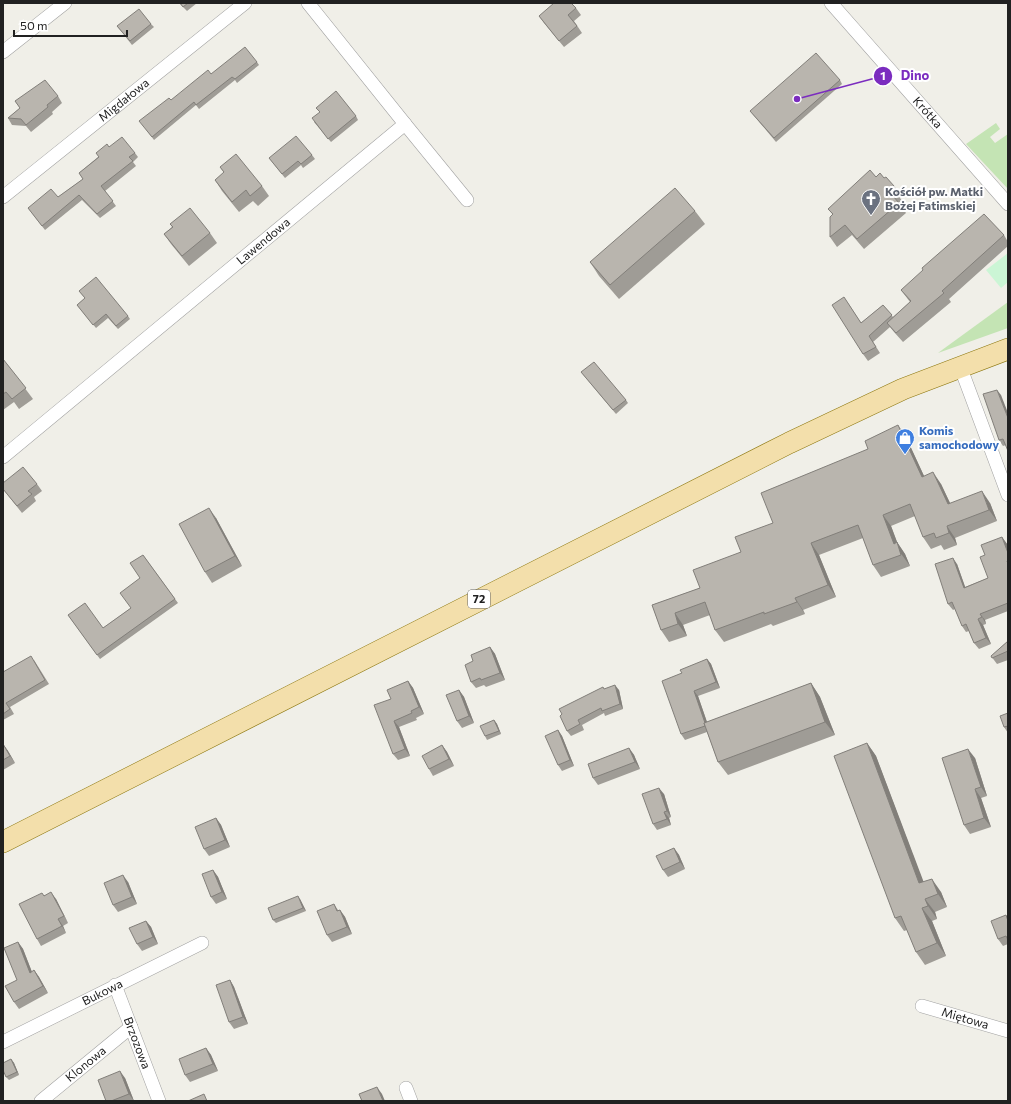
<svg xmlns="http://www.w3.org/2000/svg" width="1011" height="1104" font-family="Commissioner,sans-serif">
<rect width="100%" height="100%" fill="#f0efe8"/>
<g fill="#c4e4b4">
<path d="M996,123l4,6 -10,8 5,6 13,-9v55l-42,-45z"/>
<path d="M1008,302v26l-70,25 4,-3z"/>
</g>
<path fill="#cbf5d5" d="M1008,253v29l-7,6 -15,-18z"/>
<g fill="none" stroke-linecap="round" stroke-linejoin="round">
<defs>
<g id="street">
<path id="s1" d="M831,3l177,201"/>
<path d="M3,52l62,-49"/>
<path d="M405,124l62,76"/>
<path id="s2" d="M3,197l242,-194"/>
<path d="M960,366l48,129"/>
<path id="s3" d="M3,457l402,-333 -97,-121"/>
<path id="s4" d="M115,985l44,116"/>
<path id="s5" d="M922,1006l86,25"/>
<path id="s6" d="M3,1042l199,-99"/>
<path d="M406,1088l5,13"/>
<path id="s7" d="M41,1101l90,-74"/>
</g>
<path id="primary" d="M3,842l786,-399 114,-54 105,-40"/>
</defs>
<use href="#street" stroke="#a2a2a2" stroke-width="14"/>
<use href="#primary" stroke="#8d7810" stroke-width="22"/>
<use href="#street" stroke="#fff" stroke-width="13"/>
<use href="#primary" stroke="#f3dfab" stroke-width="21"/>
</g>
<g fill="#9f9c96">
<path d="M179,3h18l-10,8z"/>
<path d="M576,8l5,7 -7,6 8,12 -18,14 -20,-24 -5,-7z"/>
<path d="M151,24l3,3 -22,18 -15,-19z"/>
<path d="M257,62l2,3 -22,18 -2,-3 -36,29 -3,-4 -42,35 -12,-16 29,-24 40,-26z"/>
<path d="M840,80l2,4 -66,58 -26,-31z"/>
<path d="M58,96l4,7 -10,9 1,2 -22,18 -5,-6 -14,-1 -4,-7 12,-10 -5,-7z"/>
<path d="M316,108l40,8 2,4 -27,22 -17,-20 6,-10z"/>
<path d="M109,147l26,6 3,4 -5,5 3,4 -31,25 11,15 -16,12 -18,-18 -37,30 -17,-22 30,-11 25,-18 -4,-6 19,-16z"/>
<path d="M312,155l3,4 -12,9 -2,-3 -16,13 -16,-20z"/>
<path d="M220,167l42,19 7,10 -11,10 -5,-5 -14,11 -17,-21 -7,-11 9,-7z"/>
<path d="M876,177l8,1 17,18 -1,2 4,5 -3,3 5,7 -42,36 -12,-14 -15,12 -7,-10 3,-22 -5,-6z"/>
<path d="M695,211l10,13 -86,75 -20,-23 -9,-14z"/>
<path d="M170,224l40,9 7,10 -28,23 -18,-22 -7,-10 8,-7z"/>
<path d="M1004,235l4,7v4l-59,53 2,3 -48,40 -9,-10 -4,-5 -17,15 7,11 -12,8 -5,-7 -15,-51 13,20 22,-18 10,12 17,-15 -9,-12z"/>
<path d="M79,291l49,25 2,3 -12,10 -10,-11 -12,10 -19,-23 8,-7z"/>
<path d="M3,359l30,40 -14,10 -5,-7 -11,8z"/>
<path d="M581,372l45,28 2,3 -12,11z"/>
<path d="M1001,395l5,50 -3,1 -4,-6z"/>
<path d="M906,437l18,39 17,8 9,19h40l7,18 -42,17 2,7 -13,5 -3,-5 -10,4 -8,-12 -8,-21 -24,10 6,16 8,12 5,12 -29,11 -8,-12 -10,-27 -44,17 17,42 -33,13 2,4 -32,12 -2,-2 -47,18 -9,-12 -5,-15 -27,10 4,11 -18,6 -8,-12 -9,-25 48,-17 73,-65z"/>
<path d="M3,483l34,1 5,7 -8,6 2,4 -14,12 -19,-24z"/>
<path d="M216,518l26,48 -30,17 -7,-11z"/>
<path d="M1002,537l5,7 1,3v64l-23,9 1,4 -3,1 8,19 -12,5 -5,-6 -5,-12 -3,1 -4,-6 -7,-17 -2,1 -5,-6 9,-40 8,23 23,-9 -3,-23z"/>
<path d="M143,555l35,48 -78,56 -32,-44 35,13 28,-20 9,-30z"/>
<path d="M1008,641v19l-11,4 -6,-8z"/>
<path d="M490,647l5,7 10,26 -19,7 -2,-2 -8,3 -5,-6 2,-21z"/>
<path d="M707,659l4,5 9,24 -22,8 9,26 104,-39 9,14 15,38 -107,40 -10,-13 -11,-30 -22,8 -4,-6 1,-61z"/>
<path d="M34,660l15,24 -39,23 4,7 -11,6v-48z"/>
<path d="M408,681l5,7 11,26 -8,4 1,2 -18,7 11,29 -12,4 -5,-6 -2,-55z"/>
<path d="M604,689l15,1 4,19 -18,7 -1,-3 -22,12 2,5 -13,6 -4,-5z"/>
<path d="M459,690l5,7 10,26 -12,5 -5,-7z"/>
<path d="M1008,713v20l-4,-6z"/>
<path d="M494,720l3,4 4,10 -14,6 -2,-4z"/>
<path d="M558,730l4,6 12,30 -12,5 -4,-6z"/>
<path d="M867,743l9,13 47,126 18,10 6,15 -12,5 2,7 -5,2 14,35 -21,9 -9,-13 -9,-22 -3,1 -9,-13z"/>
<path d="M3,744l5,7 7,12 -12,7z"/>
<path d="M442,745l5,7 7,14 -21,10 -4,-7z"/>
<path d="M629,748l5,7 6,14 -42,16 -5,-7z"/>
<path d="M975,758l12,38 -6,2 10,29 -21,7 -6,-9z"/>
<path d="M664,794l7,23 -2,1 2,7 -14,5 -4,-6z"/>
<path d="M216,818l5,7 9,22 -21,9 -5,-7z"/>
<path d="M674,848l5,7 6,14 -17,8 -5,-7z"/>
<path d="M213,870l5,7 9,22 -11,5 -5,-7z"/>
<path d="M128,882l9,22 -19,8 -5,-7z"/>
<path d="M44,895l12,4 12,24 -5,3 3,7 -25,13 -4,-7z"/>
<path d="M300,899l6,12 -30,12 -3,-3z"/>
<path d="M334,904l4,6h2l5,7 7,17 -20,8 -5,-7z"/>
<path d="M1006,915l2,4v25l-5,2 -5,-7z"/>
<path d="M146,921l5,6 7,17 -16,7 -5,-7z"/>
<path d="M18,942l5,7 9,23 2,-2 5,7 9,16 -29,16 -5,-7 3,-22z"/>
<path d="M230,980l4,7 14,37 -14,5 -5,-7z"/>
<path d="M206,1048l5,7 7,16 -28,11 -5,-7z"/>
<path d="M11,1059l3,4 5,12 -10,5 -3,-3z"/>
<path d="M125,1078l9,23h-28z"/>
</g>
<g fill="#827f7a">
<path d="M894,186l7,10 -1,2 -8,-10z"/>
<path d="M997,390l4,5 7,18v5z"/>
<path d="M898,425l8,12 24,52 -8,-12z"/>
<path d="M933,472l8,12 15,32 -8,-12z"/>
<path d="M982,491l8,12 7,18 -8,-11z"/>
<path d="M209,508l7,10 26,48 -7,-10z"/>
<path d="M883,515l8,11 6,16 8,12 5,12 -16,-22z"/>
<path d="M947,526l8,12 2,7 -8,-12z"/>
<path d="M1002,537l5,7 1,3v6z"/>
<path d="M811,543l8,12 17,42 -8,-12z"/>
<path d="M953,558l4,6 11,31 -4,-7z"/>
<path d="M795,598l8,12 2,4 -8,-12z"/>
<path d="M675,613l8,12 4,11 -9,-12z"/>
<path d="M980,614l5,6 1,4 -4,-7z"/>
<path d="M978,619l5,6 8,19 -5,-6z"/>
<path d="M490,647l5,7 10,26 -5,-7z"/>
<path d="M707,659l4,5 9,24 -4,-6z"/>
<path d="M408,681l5,7 11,26 -5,-7z"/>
<path d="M811,683l9,14 15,38 -10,-13z"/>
<path d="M615,685l4,5 4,19 -3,-5z"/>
<path d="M459,690l5,7 10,26 -5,-7z"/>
<path d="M694,691l4,5 12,35 -4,-6z"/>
<path d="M494,720l3,4 4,10 -2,-3z"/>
<path d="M394,721l5,6 11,29 -5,-7z"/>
<path d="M558,730l4,6 12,30 -4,-6z"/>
<path d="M867,743l9,13 53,140 -10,-13z"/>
<path d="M3,744l5,7 7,12 -5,-7z"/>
<path d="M442,745l5,7 7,14 -5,-7z"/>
<path d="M629,748l5,7 6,14 -5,-7z"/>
<path d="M968,749l7,9 12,38 -6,-9z"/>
<path d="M659,788l5,6 7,23 -4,-6z"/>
<path d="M975,789l6,9 10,29 -7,-9z"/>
<path d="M664,812l5,6 2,7 -4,-6z"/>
<path d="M216,818l5,7 9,22 -5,-7z"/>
<path d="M674,848l5,7 6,14 -5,-7z"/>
<path d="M213,870l5,7 9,22 -5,-7z"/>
<path d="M123,875l5,7 9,22 -5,-7z"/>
<path d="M932,879l9,13 6,15 -9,-13z"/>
<path d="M51,892l5,7 12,24 -4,-7z"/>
<path d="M298,896l2,3 6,12 -3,-3z"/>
<path d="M925,899l10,13 2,7 -9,-13z"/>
<path d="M922,908l10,13 14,35 -9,-13z"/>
<path d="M340,910l5,7 7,17 -5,-7z"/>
<path d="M58,919l5,7 3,7z"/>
<path d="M146,921l5,6 7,17 -5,-7z"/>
<path d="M18,942l5,7 12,31 -5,-7z"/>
<path d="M34,970l5,7 9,16 -5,-7z"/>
<path d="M230,980l4,7 14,37 -5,-7z"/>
<path d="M206,1048l5,7 7,16 -5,-7z"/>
<path d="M11,1059l3,4 5,12 -2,-3z"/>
<path d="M120,1071l5,7 9,23 -5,-7z"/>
<path d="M377,1087l5,7 3,7h-2z"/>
</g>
<g fill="#b9b5ae" stroke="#827f7a">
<path d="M180,3h8l-5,4z"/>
<path d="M554,3h17l5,5 -8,7 9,11 -18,15 -20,-25z"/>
<path d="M139,9l12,15 -21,17 -13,-15z"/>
<path d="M245,47l12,15 -22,17 -3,-2 -36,28 -2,-3 -42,35 -13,-16 30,-23 2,2 37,-30 3,4z"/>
<path d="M816,53l24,27 -66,58 -24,-27z"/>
<path d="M45,80l13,16 -11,9 1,2 -22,18 -5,-6 -13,-1 12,-10 -5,-7z"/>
<path d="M336,91l20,25 -28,23 -16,-21 8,-6 -4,-4z"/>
<path d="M296,136l16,19 -11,9 -3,-3 -16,13 -13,-16z"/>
<path d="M122,137l13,16 -6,4 4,4 -32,25 12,15 -16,13 -18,-19 -37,31 -14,-18 23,-19 7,8 25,-18 -4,-6 20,-16 -3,-4 11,-9 2,3z"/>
<path d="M236,154l26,32 -12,10 -4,-6 -14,12 -17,-22 9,-8 -4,-5z"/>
<path d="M870,170l6,7 4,-4 4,5 2,-1 8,9 -2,2 5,5 -4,3 6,7 -42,36 -12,-14 -15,12v-20l3,-3 -5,-5z"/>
<path d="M675,188l20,23 -85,74 -20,-23z"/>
<path d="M190,208l20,25 -28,23 -18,-22 9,-7 -3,-3z"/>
<path d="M984,214l20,21 -62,56 2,2 -48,40 -9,-10 24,-22 -10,-11 22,-20 -1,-2z"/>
<path d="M96,277l32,39 -12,10 -10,-12 -13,11 -16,-20 8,-7 -6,-7z"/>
<path d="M844,297l17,26 22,-18 9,10 -23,21 7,11 -13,7 -31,-49z"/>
<path d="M3,359l23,29 -14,11 -6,-7 -3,2z"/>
<path d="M594,362l32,38 -13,10 -32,-38z"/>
<path d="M997,390l11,28v33l-5,-12 -4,1 -16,-46z"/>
<path d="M898,425l24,52 11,-5 15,32 34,-13 7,19 -42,16 2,7 -13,5 -2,-5 -11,4 -13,-33 -27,11 11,29 3,-2 4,13 -28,10 -15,-40 -47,18 17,42 -33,13 2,4 -33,12v-2l-49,18 -10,-28 -30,11 3,11 -17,6 -9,-25 48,-17 -7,-18 48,-18 -6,-15 38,-14 -12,-30 107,-44 -3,-8z"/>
<path d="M23,467l14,17 -9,7 4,3 -15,12 -14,-17v-6z"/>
<path d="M209,508l26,48 -30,16 -26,-48z"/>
<path d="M1002,537l6,16v8h-1l1,3v39l-28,11 2,3 -4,2 8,19 -12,5 -8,-19 -4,2 -10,-24 -4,2 -13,-40 18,-6 11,30 24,-10 -8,-21 5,-2 -4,-10z"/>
<path d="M143,555l32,44 -78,56 -29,-40 17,-12 18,25 28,-20 -11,-15 20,-15 -10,-15z"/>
<path d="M1008,641v10l-16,7 -1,-2z"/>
<path d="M490,647l10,26 -19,7 -1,-2 -9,4 -6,-17 8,-4 -2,-6z"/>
<path d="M31,656l14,24 -39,23 4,6 -7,5v-42z"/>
<path d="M707,659l9,23 -22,9 11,32h-1l1,3 -24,8 -19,-53 20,-8 -2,-3z"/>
<path d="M408,681l11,26 -8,4 1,2 -18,8 11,28 -12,5 -19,-49 17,-6 -4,-9z"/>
<path d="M811,683l14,39 -107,40 -14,-39z"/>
<path d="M615,685l5,19 -18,7 -1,-3 -23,12 2,4 -13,7 -7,-15 2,-2 -3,-5 44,-22 1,2z"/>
<path d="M459,690l10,26 -12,5 -11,-26z"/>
<path d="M1008,713v13l-4,1 -4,-11z"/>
<path d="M494,720l5,11 -14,5 -5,-10z"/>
<path d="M558,730l12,30 -12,5 -13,-29z"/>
<path d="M867,743l52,140 13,-4 6,15 -13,5 3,7 -6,2 15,35 -21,9 -15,-36 -6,2 -61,-162z"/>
<path d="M3,744l7,12 -7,4z"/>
<path d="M442,745l7,14 -20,10 -7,-13z"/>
<path d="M629,748l6,14 -42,16 -5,-14z"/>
<path d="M968,749l13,38 -6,2 9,29 -20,7 -22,-67z"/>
<path d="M659,788l8,23 -3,1 3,7 -14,5 -11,-30z"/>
<path d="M216,818l9,22 -21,9 -9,-22z"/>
<path d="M674,848l6,14 -17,8 -7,-14z"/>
<path d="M213,870l9,22 -11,5 -9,-23z"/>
<path d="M123,875l9,22 -19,8 -9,-22z"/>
<path d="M51,892l13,24 -6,3 4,7 -25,13 -18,-35 23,-11 2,3z"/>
<path d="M298,896l5,12 -30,12 -5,-12z"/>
<path d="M334,904l3,7 3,-1 7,17 -20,8 -10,-24z"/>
<path d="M1006,915l2,6v19l-2,-4 -8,3 -7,-18z"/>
<path d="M146,921l7,16 -16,7 -8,-16z"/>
<path d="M18,942l12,31 4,-3 9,16 -29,16 -9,-16 12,-6 -13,-32z"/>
<path d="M230,980l13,37 -14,5 -13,-37z"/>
<path d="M206,1048l7,16 -28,11 -6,-16z"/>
<path d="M11,1059l6,13 -11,5 -3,-7v-7z"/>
<path d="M120,1071l9,23 -18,7h-5l-8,-21z"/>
<path d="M377,1087l6,14h-21l-3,-7z"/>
<path d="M204,1094l3,7h-19z"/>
</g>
<defs>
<symbol id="church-pin" viewBox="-11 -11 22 30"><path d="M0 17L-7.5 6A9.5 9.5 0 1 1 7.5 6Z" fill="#6b7280" stroke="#fff"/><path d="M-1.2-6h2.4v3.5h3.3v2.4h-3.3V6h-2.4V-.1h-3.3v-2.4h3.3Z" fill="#fff"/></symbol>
<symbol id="shop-pin" viewBox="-11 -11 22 30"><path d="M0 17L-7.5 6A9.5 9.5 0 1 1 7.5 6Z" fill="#3f7fe0" stroke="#fff"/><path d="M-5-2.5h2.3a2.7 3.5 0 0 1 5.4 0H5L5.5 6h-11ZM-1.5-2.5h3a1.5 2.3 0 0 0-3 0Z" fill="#fff"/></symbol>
</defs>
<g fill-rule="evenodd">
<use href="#church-pin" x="860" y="188" width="22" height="30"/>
<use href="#shop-pin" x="894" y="427" width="22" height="30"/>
</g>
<g text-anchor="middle" stroke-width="4" stroke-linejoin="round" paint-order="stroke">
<rect fill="#fff" stroke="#646464" stroke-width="1" x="468" y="590" width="22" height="18" rx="3"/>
<g font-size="11" font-weight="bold" fill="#212121">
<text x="479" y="603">72</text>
</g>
<g font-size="12" fill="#212121" stroke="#fff">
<text dy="4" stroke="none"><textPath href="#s2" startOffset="155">Migdałowa</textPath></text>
<text dy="4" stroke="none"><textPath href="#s1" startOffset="146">Krótka</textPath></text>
<text dy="4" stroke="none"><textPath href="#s3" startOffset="338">Lawendowa</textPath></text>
<text dy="4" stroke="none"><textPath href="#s6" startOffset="111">Bukowa</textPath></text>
<text dy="4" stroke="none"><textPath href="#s5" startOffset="45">Miętowa</textPath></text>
<text dy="4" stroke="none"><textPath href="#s4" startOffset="62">Brzozowa</textPath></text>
<text dy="4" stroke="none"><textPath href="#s7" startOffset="58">Klonowa</textPath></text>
</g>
<g font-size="12" font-weight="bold" fill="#5b616d" stroke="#fff" text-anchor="start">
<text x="885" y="196">Kościół pw. Matki<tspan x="885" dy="14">Bożej Fatimskiej</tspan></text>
</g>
<g font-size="12" font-weight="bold" fill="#366cbe" stroke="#fff" text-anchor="start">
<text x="919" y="435">Komis<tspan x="919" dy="14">samochodowy</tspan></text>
</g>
</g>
<path fill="none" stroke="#7b2cbf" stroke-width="1.5" d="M797 99L883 76"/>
<g fill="#7b2cbf" stroke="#fff" stroke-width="1.5">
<circle cx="797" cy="99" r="4"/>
<circle cx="883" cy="76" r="10"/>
</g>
<g font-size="12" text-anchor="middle" font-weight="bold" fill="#fff">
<text x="883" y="80">1</text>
</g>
<g font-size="13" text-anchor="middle" font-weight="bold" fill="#7b2cbf" stroke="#fff" stroke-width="4" stroke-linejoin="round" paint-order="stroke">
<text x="915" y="80">Dino</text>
</g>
<rect width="1011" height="1104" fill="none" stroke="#212121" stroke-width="8"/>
<path d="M14 30v6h113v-6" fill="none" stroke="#212121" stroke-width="2"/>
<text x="20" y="30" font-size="12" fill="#212121" stroke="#ffffff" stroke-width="3" paint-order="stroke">50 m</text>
</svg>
